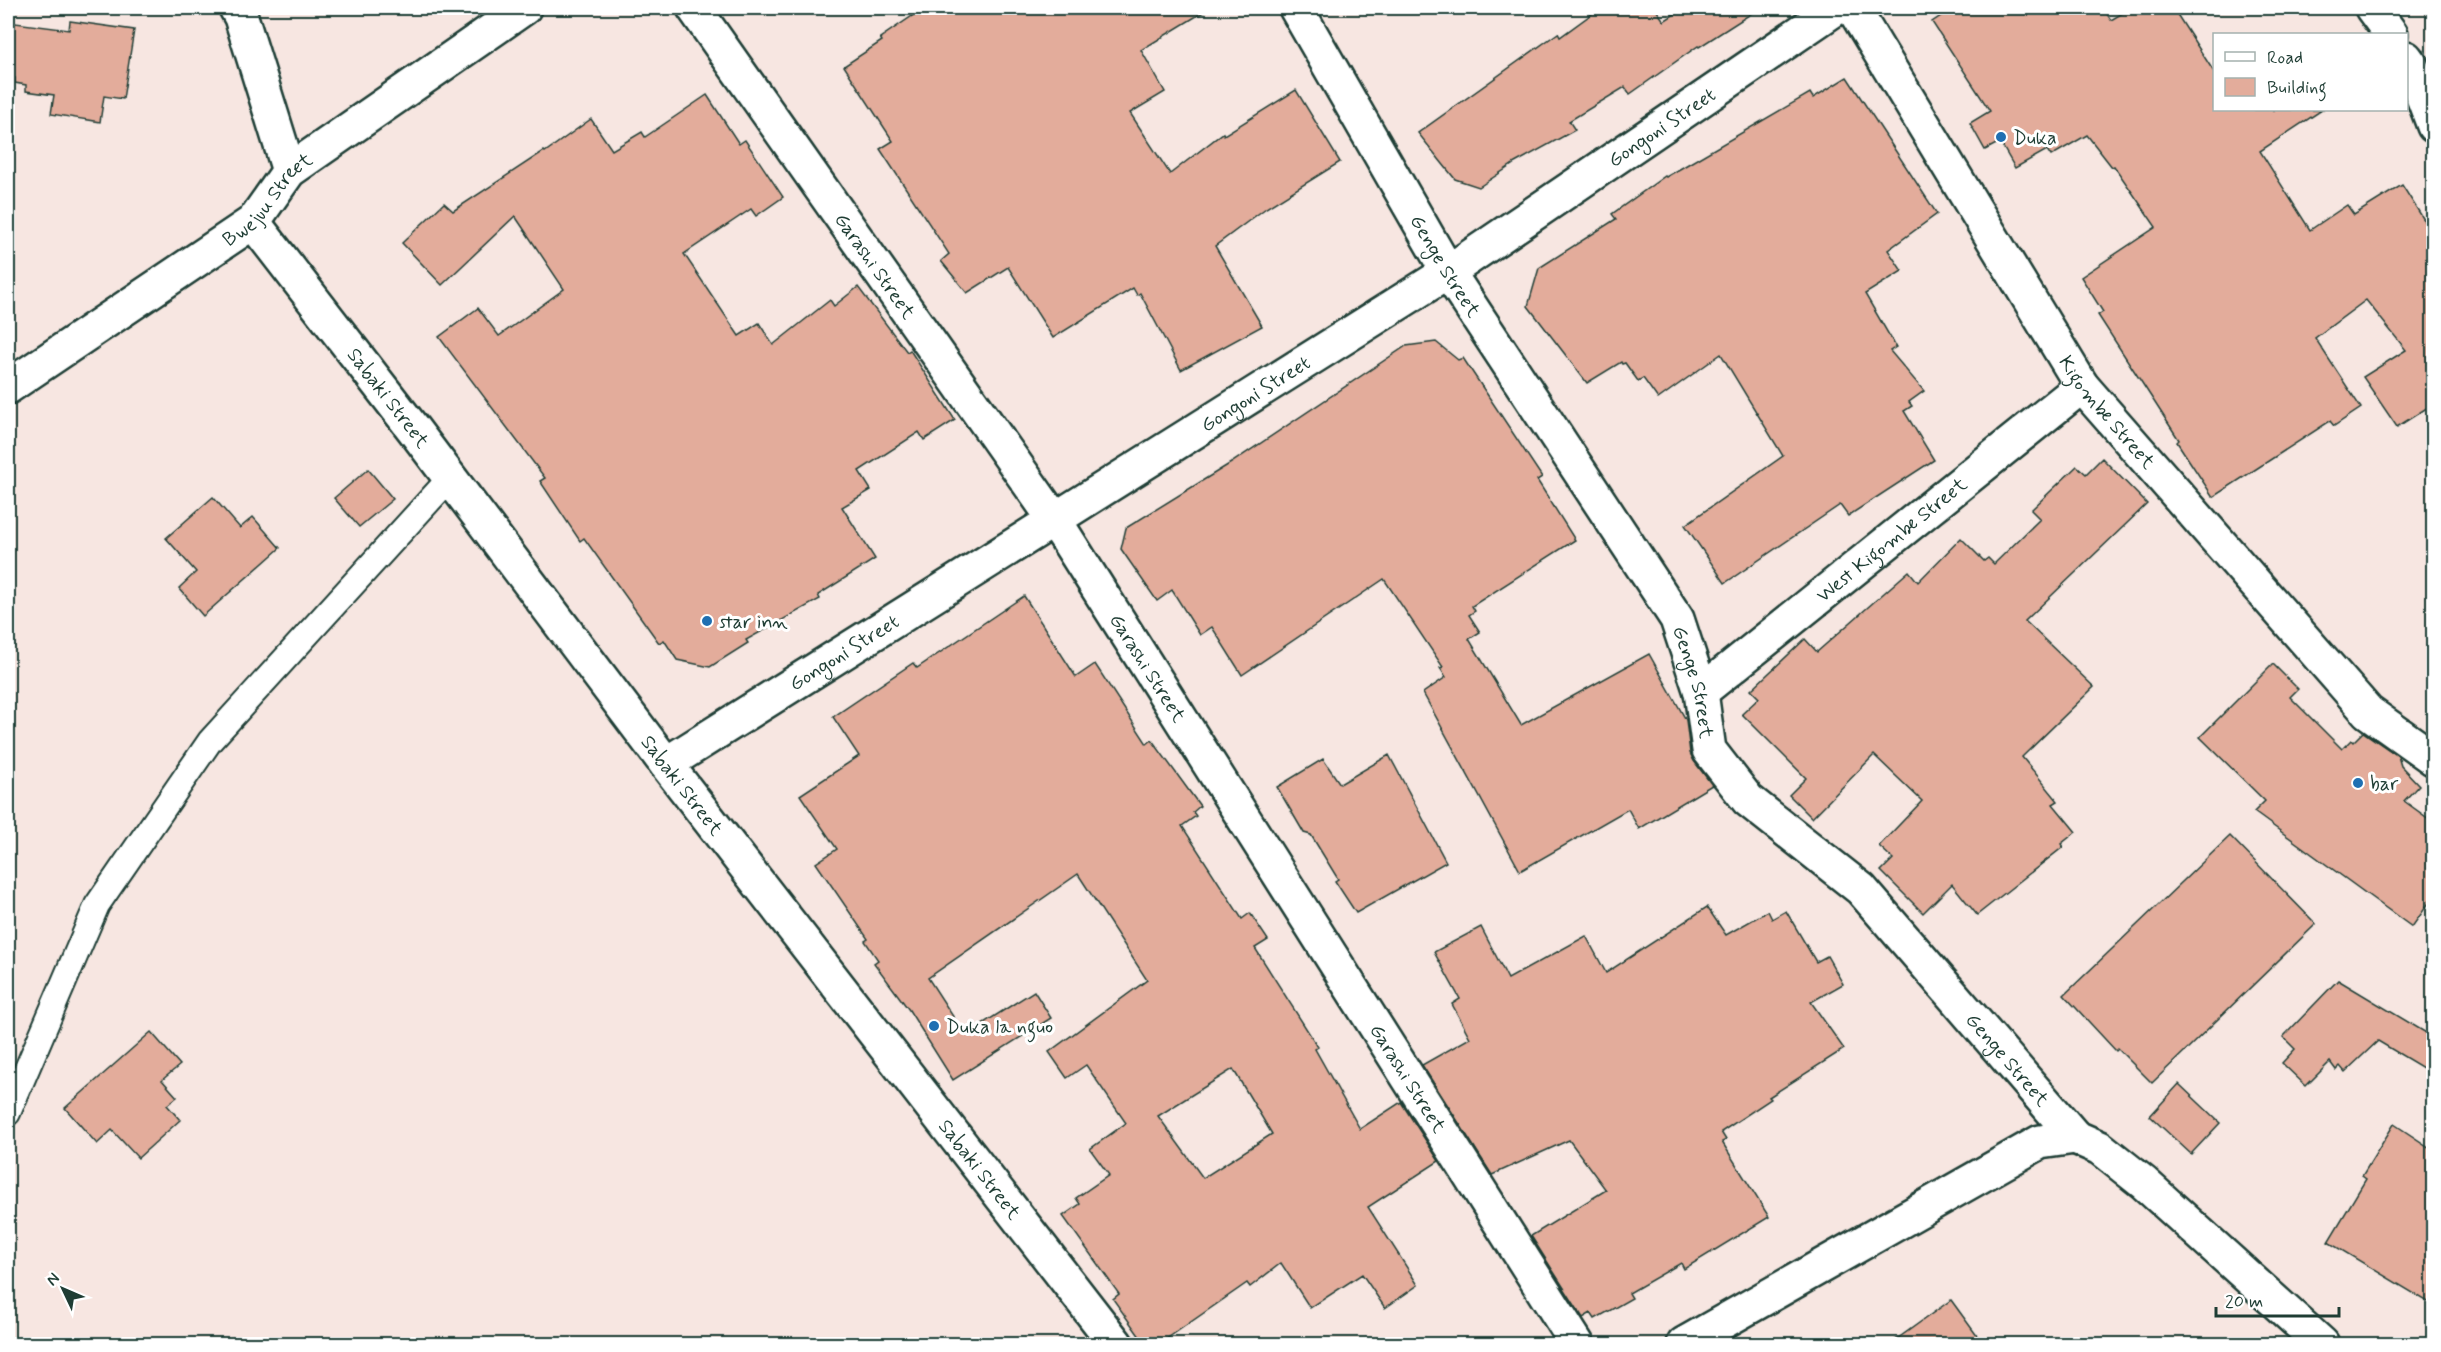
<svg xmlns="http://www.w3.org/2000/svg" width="2441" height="1352" font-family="Mynerve,sans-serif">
<rect width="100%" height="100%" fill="#f7e6e1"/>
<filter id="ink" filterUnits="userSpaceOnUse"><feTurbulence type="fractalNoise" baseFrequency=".0167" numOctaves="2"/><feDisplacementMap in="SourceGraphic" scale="12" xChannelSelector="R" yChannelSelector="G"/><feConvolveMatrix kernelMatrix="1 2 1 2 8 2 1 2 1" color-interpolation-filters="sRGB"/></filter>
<g filter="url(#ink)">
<g fill="#e3ac9b" stroke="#1f3d34" stroke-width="1.5" fill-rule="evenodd">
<path d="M924,8h286l-69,42 24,42 -35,21 40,61 53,-41 1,2 72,-45 44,72 -74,46 -51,38 47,80 -81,44 -41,-77 -3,2 -4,-7 -80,50 -45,-71 -41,26 -26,-32 8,-7 -69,-105 13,-8 -49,-75 38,-25 -2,-3z"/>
<path d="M1600,8h55l9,13 20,-13h76l-61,39 -1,-1 -68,48 -5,-7 -56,34 6,9 -60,33 -36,24 -24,-8 -37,-46 140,-100 2,4z"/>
<path d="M1953,8h150l8,12 20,-12h42l41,64v38h108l-62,41 50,79 37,-25 7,10 48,-30 31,49v170l-36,23 -34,-50 43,-27 -40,-50 -51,38 46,70 -27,18 -4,-5 -117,76 -36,-55 2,-2 -81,-125 5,-3 -22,-35 75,-50 -42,-61 -2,1 -25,-32 -36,21 -4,-6 -32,18 -15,-26 -15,8 -15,-27 20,-12 -58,-89z"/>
<path d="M70,21l64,9 -11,69 -19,-3 -4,26 -49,-8 3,-19 -28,-4v-6l-11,-2v-5l-7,-1v-55l61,8z"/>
<path d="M1847,77l90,137 -49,36 14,21 -37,23 31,53 -6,4 34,40 -15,11 3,4 -8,5 30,49 -86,56 -8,-11 -115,78 -40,-58 98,-69 -62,-102 -63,45 -15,-21 -5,3 -13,-18 -3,1 -1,-2 -34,21 -59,-77 11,-38 77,-49 -4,-5 53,-38 1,1 144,-84 3,5z"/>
<path d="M707,95l32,49 6,-4 38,57 -27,19 -5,-7 -67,45 55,82 20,-13 14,22 57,-45 4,6 24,-19 49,65 3,-2 45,70 -31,20 -5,-8 -60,39 12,19 -29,17 33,52 -57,36 2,4 -74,41 2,3 -38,24 -33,-7 -13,-20 -5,3 -75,-105 -4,3 -40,-60 5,-3 -106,-141 39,-29 21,28 65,-47 -49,-73 -73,69 -40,-42 42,-40 9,8 91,-60 1,1 46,-33 21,31 30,-18 3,5z"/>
<path d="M1436,342l22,18 5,-2 79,119 -5,3 38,60 -103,66 3,5 -6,4 11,17 -11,7 52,86 128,-71 37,66 4,33 4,8 18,24 -73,44 -11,-20 -108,62 -97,-178 23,-16 -6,-9 3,-1 -59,-88 -142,96 -30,-48 -12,8 -28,-45 -15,11 -36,-52 5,-21 105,-65 175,-117z"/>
<path d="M2102,458l45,46 -122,117 69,66 -72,70 36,44 -5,3 23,28 -15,12 2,3 -86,68 -25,-31 -29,29 -42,-42 12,-12 -14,-13 43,-45 -48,-46 -62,63 -23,-23 17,-17 -64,-64 17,-16 -8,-8 54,-51 12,13 92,-81 9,11 43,-44 23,23 4,-3 6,6 46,-45 -9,-9 46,-44 9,8z"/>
<path d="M368,469l25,30 -34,28 -25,-29z"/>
<path d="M213,497l27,31 13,-11 27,31 -77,68 -24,-28 17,-16 -30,-34z"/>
<path d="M1024,596l52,81 19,-13 52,80 5,-4 48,66 -7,6 3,4 -14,10 60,93 8,-6 18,27 -13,8 63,99 -3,2 45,80 41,-27 38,59 -71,46 50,78 -33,23 -23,-34 -52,34 -29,-45 -31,24 -3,-4 -88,61h-14l-32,-45 6,-5 -56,-78 17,-12 -4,-6 33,-23 -19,-26 36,-26 -40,-58 -19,13 -18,-26 98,-72 -69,-106 -150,104 37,57 69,-44 17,27 -98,62 -44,-70 -35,-47 4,-3 -13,-19 3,-2 -52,-76 21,-14 -37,-54 59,-39 -26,-39 80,-54 4,5zM1233,1069l39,65 -69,44 -45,-62z"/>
<path d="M2273,664l25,25 -8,8 52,52 9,-9 2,2 10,-10 35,24 3,10 18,19 -15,16 29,21v75l-21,30 -158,-115 11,-11 -65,-64z"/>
<path d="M1389,755l57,107 -90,51 -21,-32 3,-2 -27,-44 -7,-2 -27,-46 46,-28 17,25z"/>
<path d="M2230,836l86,88 -164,159 -34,-34 -2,2 -52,-56z"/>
<path d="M1707,907l19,28 42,-24 4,8 14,-8 30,51 11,-6 16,28 -32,18 33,47 -75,48 2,2 -50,33 5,8 -4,2 47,75 -85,52 -3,-6 -52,30 3,5 -37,21 -4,-6 -8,5 -52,-82 75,-46 -37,-50 -77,35 -70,-110 48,-27 -18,-34 8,-5 -26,-47 47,-25 27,52 78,-43 20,37z"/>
<path d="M2338,980l95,57v37l-55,-33 -33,31 -5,-6 -4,4 -6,-8 -24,24 -24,-23 13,-14 -12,-12z"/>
<path d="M151,1032l29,33 -18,15 15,17 -10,8 13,15 -42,38 -26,-28 -15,14 -32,-36z"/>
<path d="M2179,1084l41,39 -29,31 -41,-38z"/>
<path d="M2394,1124l39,26v155l-105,-63 38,-63 -4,-3z"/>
<path d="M1951,1300l32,44h-93z"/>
</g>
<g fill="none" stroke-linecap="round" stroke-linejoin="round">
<defs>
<path id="service" d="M8,1113l89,-208 113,-164 240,-263"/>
<g id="minor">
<path d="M236,8l5,9 48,154"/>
<path id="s1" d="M694,8l360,511 523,825"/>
<path id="s2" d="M1296,8l152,264 229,347 24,73 8,58 39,50 113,89 214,248 25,11 44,35 178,161"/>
<path id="s3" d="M1853,8l229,378 286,326 66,47"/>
<path d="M2372,8l19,26"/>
<path d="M2406,58l5,7 23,61"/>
<path id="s4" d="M253,222l161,208 252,334 450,580"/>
<path id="s5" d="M8,387l245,-165 36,-51 235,-163"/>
<path id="s6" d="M1701,692l381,-306"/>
<path id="s7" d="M666,764l782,-492 388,-264"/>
<path d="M1684,1344l356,-202 35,-5"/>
</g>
</defs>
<use href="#service" stroke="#1f3d34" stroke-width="28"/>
<use href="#minor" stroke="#1f3d34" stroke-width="38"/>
<use href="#service" stroke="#fff" stroke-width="24"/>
<use href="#minor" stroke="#fff" stroke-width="33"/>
</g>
</g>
<g fill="#1f6fb2" stroke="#fff" stroke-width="2">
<circle cx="2001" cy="137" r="6"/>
<circle cx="707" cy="621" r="6"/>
<circle cx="2358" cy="783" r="6"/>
<circle cx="934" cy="1026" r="6"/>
</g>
<g text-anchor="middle" stroke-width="6" stroke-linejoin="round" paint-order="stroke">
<g font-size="20" fill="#1f3d34" stroke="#fff">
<text dy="7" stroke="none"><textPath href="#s7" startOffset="1182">Gongoni Street</textPath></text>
<text dy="7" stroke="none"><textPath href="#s5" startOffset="322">Bwejuu Street</textPath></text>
<text dy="7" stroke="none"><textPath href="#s1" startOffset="315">Garashi Street</textPath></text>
<text dy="7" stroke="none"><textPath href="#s2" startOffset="298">Genge Street</textPath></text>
<text dy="7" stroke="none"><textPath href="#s7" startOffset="696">Gongoni Street</textPath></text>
<text dy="7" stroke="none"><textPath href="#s4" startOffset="222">Sabaki Street</textPath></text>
<text dy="7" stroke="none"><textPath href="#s3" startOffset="478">Kigombe Street</textPath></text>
<text dy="7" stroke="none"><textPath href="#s6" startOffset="244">West Kigombe Street</textPath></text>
<text dy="7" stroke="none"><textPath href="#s7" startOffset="210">Gongoni Street</textPath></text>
<text dy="7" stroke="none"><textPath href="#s1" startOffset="801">Garashi Street</textPath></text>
<text dy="7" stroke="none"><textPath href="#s2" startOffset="786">Genge Street</textPath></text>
<text dy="7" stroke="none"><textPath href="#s4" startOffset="708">Sabaki Street</textPath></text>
<text dy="7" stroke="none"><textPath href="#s2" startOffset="1288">Genge Street</textPath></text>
<text dy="7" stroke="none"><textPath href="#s1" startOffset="1287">Garashi Street</textPath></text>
<text dy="7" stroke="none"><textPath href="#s4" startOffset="1194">Sabaki Street</textPath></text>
</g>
<g font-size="20" fill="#1f3d34" stroke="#fff" text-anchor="start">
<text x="2013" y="144">Duka</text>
<text x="719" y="628">star inn</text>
<text x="2370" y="790">bar</text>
<text x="946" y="1033">Duka la nguo</text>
</g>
</g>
<rect width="2441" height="1352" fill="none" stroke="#fff" stroke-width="30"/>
<rect x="15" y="15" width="2411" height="1322" fill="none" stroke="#1f3d34" stroke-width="2" filter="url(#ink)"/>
<rect x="2213" y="33" width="195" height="78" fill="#ffffff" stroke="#a5b1ae" stroke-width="1.5"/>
<rect x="2225" y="52" width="30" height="9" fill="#ffffff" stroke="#a5b1ae" stroke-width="1.5"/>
<text x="2267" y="63" font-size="18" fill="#1f3d34">Road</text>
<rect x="2225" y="78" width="30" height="18" fill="#e3ac9b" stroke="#a5b1ae" stroke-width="1.5"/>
<text x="2267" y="93" font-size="18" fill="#1f3d34">Building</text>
<g transform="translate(63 1289) rotate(314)" stroke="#ffffff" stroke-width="4.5" paint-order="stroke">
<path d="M0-4.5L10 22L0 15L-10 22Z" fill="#1f3d34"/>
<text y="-9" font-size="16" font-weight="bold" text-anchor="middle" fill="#1f3d34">N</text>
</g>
<path d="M2216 1307v9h123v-9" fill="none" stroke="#1f3d34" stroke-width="3"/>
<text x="2225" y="1307" font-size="18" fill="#1f3d34" stroke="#ffffff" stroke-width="4.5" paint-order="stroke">20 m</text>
</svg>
